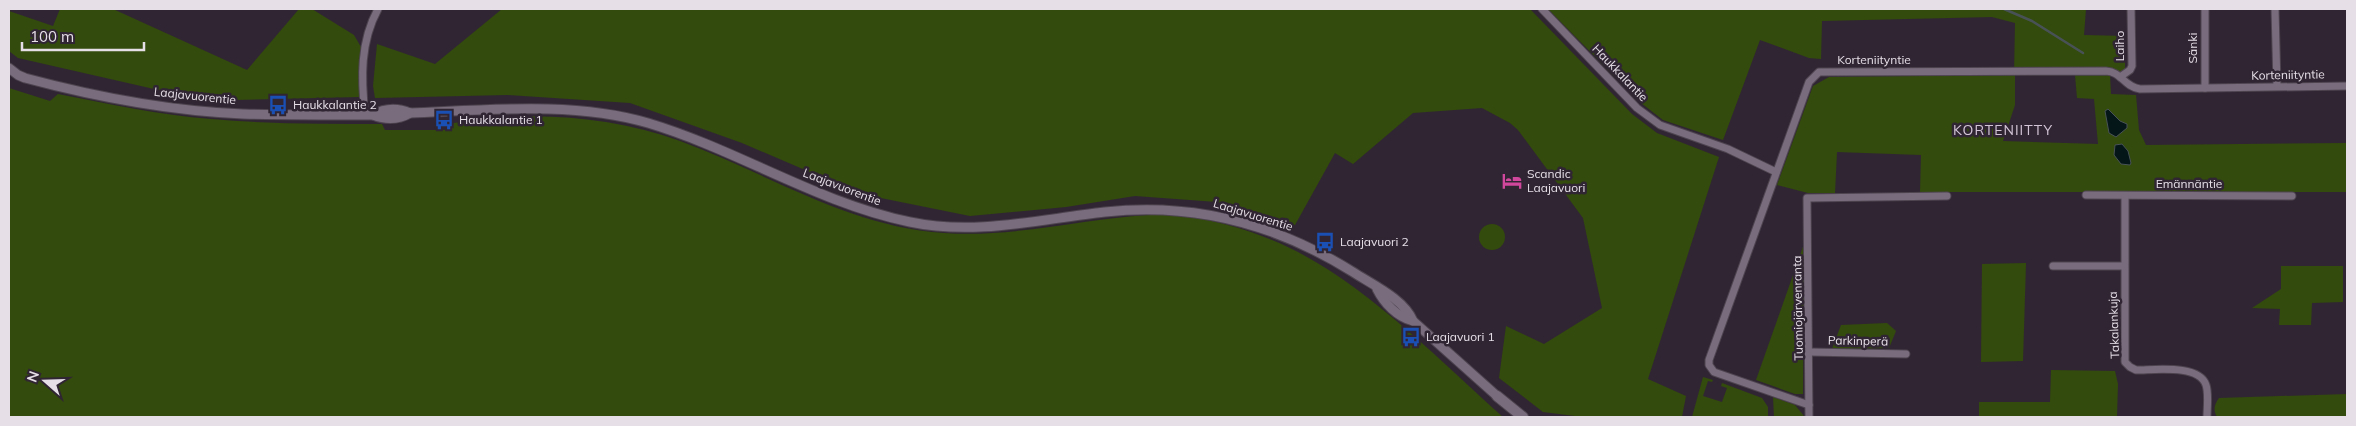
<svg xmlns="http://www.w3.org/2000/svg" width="2356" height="426" font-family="Mulish,sans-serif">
<rect width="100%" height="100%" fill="#302633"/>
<g fill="#334b0c" fill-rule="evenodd">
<path d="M60,9h53l134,61 52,-61h13l42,26 7,12 -2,50 -126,3 -79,-11 -136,-31 -9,-7v-40l44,15z"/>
<path d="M502,9h1028l102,105 25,19 62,24 -71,222 38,17 -4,21h-99l-40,-5 -44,-34 7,-52 38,18 58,-36 -19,-90 -65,-88 -8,-7 -28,-15 -69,5 -60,51 -18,-11 -40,72 -78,-23 -82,-6 -69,11 -96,9 -109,-22 -119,-51 -112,-40 -123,-8 -132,3 -2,-12 4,-42 58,20z"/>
<path d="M1548,9h538l-2,26 41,1v34l-15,5 1,19 25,1 3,35 7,15 201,-2v49h-427l1,-37 -84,-3 -2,41h-27l-31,-8 36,-99 16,-9 185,-2 1,-52 -23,-6 -170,4 -1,38 -12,-1 -49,-18 -37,100 -60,-20 -22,-17zM2015,75h60l2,23 17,1 4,45 -95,-3 12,-36z"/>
<path d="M9,88l41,13 8,-7c51,10 101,21 153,25 57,5 114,5 171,5l3,6h63v-6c76,-14 159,-9 232,17 87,32 169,86 264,92 69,5 137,-14 205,-18 40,-2 87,10 123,25 84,34 164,117 231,177h-1494z"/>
<circle cx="1492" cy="237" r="13"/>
<path d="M1804,244l-1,150h-8l-39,-14z"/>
<path d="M2026,263l-3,98 -42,1 1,-98z"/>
<path d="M2281,266h62v36l-31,1 -1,22h-32l1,-16 -28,-1 29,-19z"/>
<path d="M1887,323l9,8 -7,17 -57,1 9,-24z"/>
<path d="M2051,370l64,1 3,13 -1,33h-138v-15h71z"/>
<path d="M1703,377l10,3 -1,2 -4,-1 -5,15 19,6 5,-14 -6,-2 1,-3 40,15 6,9v10h-76z"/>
<path d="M2347,394v23h-130c-4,-7 -3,-12 2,-19z"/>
<path d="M1773,397l22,8 9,11 -30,1z"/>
</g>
<g fill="#041618" stroke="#485256">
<path d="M2108,109l12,12 7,3v4l-11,9 -7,-4 -4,-22z"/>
<path d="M2122,144l6,7 3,12 -1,2 -9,-1 -7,-9 1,-10z"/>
</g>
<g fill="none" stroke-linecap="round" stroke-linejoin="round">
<path stroke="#485256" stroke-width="2.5" d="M2004,9l28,12 51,32"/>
<defs>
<g id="minor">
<path d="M1542,9l95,99 23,17 68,24 48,23"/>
<path d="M2275,9l2,77"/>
<path d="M2120,77l10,-7 2,-4 -1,-57"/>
<path d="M2205,88v-79"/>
<path d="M365,115c-4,-37 -5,-73 13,-106"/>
<path d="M2086,195l206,1"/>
<path d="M2125,196v166l5,5 6,3c19,0 63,-6 70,15 3,9 1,23 1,32"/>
<path d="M2053,266h71"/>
<path d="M1810,352l96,2"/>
<path d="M1809,405l-95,-33 -5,-7v-5l100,-278 10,-10 287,-1c16,1 17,15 34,18l207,-3"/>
<path d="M1809,417l-2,-219 140,-2"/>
</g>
<g id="tertiary">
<path d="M9,68l9,7 7,3c71,19 145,33 218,36 43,1 87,1 130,1 13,5 25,5 37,-2 75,-3 165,-12 238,10 90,27 170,80 262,99 66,14 130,-3 195,-10 89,-10 173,13 248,60 20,13 51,27 60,49l84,75"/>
<path d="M373,115c12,-7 25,-7 37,-2"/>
<path d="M1377,289c7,14 20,28 36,32"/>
</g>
<path id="secondary" d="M1497,396l26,21"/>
</defs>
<use href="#minor" stroke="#4e4450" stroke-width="9"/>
<use href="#tertiary" stroke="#4e4450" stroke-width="11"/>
<use href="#secondary" stroke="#4e4450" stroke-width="12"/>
<use href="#minor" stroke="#796d7d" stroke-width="7"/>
<use href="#tertiary" stroke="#796d7d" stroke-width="9"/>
<use href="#secondary" stroke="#796d7d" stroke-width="10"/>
</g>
<defs>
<symbol id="bus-bare" viewBox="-9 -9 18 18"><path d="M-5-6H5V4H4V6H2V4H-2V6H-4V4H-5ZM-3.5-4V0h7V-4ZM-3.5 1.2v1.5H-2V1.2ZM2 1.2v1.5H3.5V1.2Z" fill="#1a4fb4" stroke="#302633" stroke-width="2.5" paint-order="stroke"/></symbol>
<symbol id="hotel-bare" viewBox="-9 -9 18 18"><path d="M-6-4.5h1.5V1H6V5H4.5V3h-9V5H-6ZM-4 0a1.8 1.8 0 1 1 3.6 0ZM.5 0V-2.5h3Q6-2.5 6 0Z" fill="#d1479c" stroke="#302633" stroke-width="2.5" paint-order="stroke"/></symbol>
</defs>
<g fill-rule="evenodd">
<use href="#bus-bare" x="264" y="91" width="28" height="28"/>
<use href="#bus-bare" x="430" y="106" width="28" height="28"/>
<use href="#hotel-bare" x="1498" y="167" width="28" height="28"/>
<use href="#bus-bare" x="1311" y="228" width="28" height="28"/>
<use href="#bus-bare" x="1397" y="323" width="28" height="28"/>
</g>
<g text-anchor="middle" stroke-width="5" stroke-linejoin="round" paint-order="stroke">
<g font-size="12" fill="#e6dfe8" stroke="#302633">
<text transform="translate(2120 46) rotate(-90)" y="4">Laiho</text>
<text transform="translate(2193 48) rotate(-90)" y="4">Sänki</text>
<text x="1874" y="64">Korteniityntie</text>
<text transform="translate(1620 73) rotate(46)" y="4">Haukkalantie</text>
<text transform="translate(2288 75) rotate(-1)" y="4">Korteniityntie</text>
<text transform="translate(195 96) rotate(6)" y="4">Laajavuorentie</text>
<text x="2189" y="188">Emännäntie</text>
<text transform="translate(842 187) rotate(21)" y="4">Laajavuorentie</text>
<text transform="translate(1253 215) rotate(17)" y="4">Laajavuorentie</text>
<text transform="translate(1798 308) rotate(-91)" y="4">Tuomiojärvenranta</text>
<text transform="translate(2114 325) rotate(-92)" y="4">Takalankuja</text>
<text transform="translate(1858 341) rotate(1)" y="4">Parkinperä</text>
</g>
<g font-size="12" fill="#e6dfe8" stroke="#302633" text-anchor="start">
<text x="293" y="109">Haukkalantie 2</text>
<text x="459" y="124">Haukkalantie 1</text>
<text x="1527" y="178">Scandic<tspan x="1527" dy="14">Laajavuori</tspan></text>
<text x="1340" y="246">Laajavuori 2</text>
<text x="1426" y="341">Laajavuori 1</text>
</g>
<g font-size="14" letter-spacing="1" fill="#d3c5d6" stroke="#302633">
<text x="2003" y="135">KORTENIITTY</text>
</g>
</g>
<rect width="2356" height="426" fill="none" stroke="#e6dfe8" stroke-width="20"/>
<g transform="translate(45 381) rotate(290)" stroke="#302633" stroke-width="4" paint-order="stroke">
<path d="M0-4L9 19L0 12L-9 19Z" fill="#e6dfe8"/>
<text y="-8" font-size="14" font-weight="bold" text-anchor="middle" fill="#e6dfe8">N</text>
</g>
<path d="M22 42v8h122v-8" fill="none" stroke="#e6dfe8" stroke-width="2.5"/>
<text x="30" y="42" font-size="15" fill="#e6dfe8" stroke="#302633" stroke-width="4" paint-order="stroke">100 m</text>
</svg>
